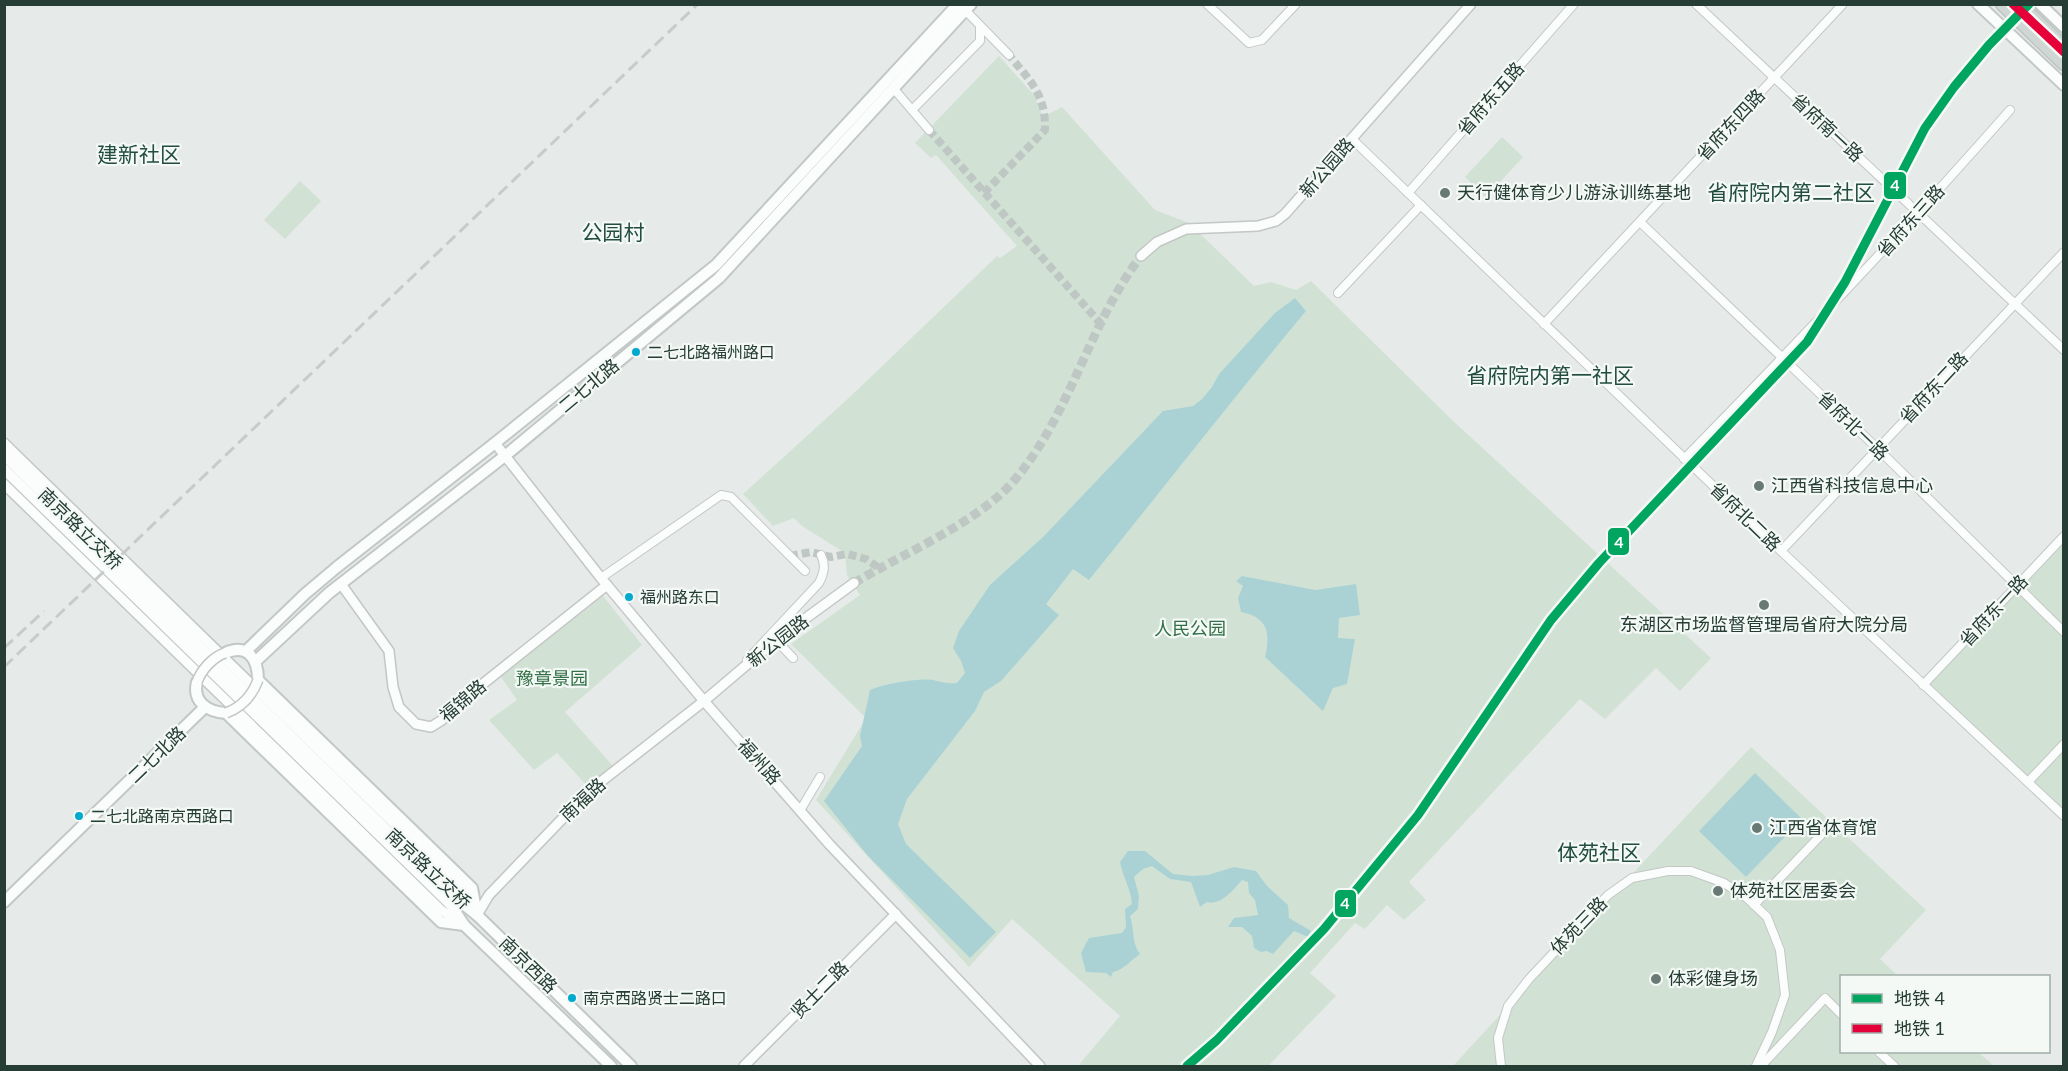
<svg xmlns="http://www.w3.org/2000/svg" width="2068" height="1071" font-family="Lato,'Noto Sans SC',sans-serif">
<rect width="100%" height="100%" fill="#e6eae8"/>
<g fill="#d1e2d5">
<path d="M999,56l35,39 9,22 19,-10 93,103 34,13 65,63 17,-4 25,8 15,-9 140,138 260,239 -31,33 -24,-23 -51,51 -25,-20 -171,183 17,18 -22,20 -17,-15 -22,24 -10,-6 -45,50 26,23 -68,70h-190l42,-50 -108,-97 -43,48 -153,-167 50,-82 -75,-74 69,-49 -13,-20 -2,-22 -43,-27 -8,-8 -21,8 -30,-32 109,-99 145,-139 3,2 17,-12 -81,-91 -5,3 -16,-15z"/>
<path d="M1502,137l21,20 -37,40 -21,-20z"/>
<path d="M300,181l21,20 -36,38 -21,-19z"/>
<path d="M2063,539v270l-135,-125z"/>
<path d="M603,596l39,49 -77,67 48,54 -24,22 -32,-35 -23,17 -45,-50 28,-20 -16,-23z"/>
<path d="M1751,747l175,163 -46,49 18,17h-56v76h136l16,14h-541l146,-159 8,-6z"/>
</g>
<g fill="#aad2d5">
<path d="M1295,298l11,13c-74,89 -145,180 -217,269l-16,-11 -27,35 13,11 -58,66 -17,11 -9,19 -68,88 -9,25 8,20 90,88 -26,26 -102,-102 -44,-55 38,-55 -2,-10 10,-46c14,-6 48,-12 63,-10 8,2 15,4 24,3l8,-10 -4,-12 -8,-13 6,-17 31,-46 54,-49 119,-125 30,-5 9,-7 10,-12 7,-13 56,-61z"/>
<path d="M1242,576l73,14 41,-6 4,31 -21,3 -1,20 17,1 -8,45 -14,4 -10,23 -58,-54c6,-25 2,-40 -24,-45l-3,-14 5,-12 -7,-5z"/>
<path d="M1755,773l47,46 -56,58 -47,-46z"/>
<path d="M1128,851h17l28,23 19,2 16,-1 26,-8 22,4 11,15 21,19 1,13 22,13 -3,6 -14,-6 -21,23 -6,-3 -6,1 -7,-4 -2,-12 -10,-9h-14l6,-9 24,-3 -3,-15 -6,-7 -1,-11 -6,-2c-9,10 -21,26 -35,22l-7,5 -9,-25 -21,-3 -18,-13 -9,3 -9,8 5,19 -1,13 -8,7c5,15 1,25 10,38 -10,7 -15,15 -27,18l-2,5 -5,-4 -20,-1 -5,-19 8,-15 33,-5 4,-6 -1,-18 7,-5c-1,-15 -9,-26 -12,-42z"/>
</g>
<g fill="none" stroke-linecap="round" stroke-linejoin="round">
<g stroke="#bfc7c4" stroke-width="8" stroke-dasharray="8 4" stroke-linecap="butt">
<path d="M929,130l172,194"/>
<path d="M984,193l61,-63c1,-36 -15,-49 -36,-75"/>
<path d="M790,556l21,-4 20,5 16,-3 19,5 13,9"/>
</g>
<path stroke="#bfc7c4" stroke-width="9" stroke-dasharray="9 4.5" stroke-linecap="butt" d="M854,583c48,-29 121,-59 158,-100 58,-66 76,-158 129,-227"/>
<defs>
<g id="minor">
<path d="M1207,4l42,39 13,-3 34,-36"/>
<path d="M1696,4l368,346"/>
<path d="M965,10l44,45"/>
<path d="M894,89l35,41"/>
<path d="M912,110l68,-69v-15"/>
<path d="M1352,139l429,412 283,265"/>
<path d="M1408,193l166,-189"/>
<path d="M1640,222l238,227 186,183"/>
<path d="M1338,293l83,-88"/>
<path d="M1544,324l299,-320"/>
<path d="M1684,459c112,-114 221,-230 326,-349"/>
<path d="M1781,551l283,-299"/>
<path d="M601,578l120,-83 10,2 74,74"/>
<path d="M776,640l17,18"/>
<path d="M747,660l72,-77c5,-10 7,-18 2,-28"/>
<path d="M1923,685l141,-149"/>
<path d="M2028,782l36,-38"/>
<path d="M801,809l19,-32"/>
<path d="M1754,905l67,-70"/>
<path d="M1879,1052l15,14"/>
<path d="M1501,1066l-3,-28 10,-32 21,-27 79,-84 24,-17 36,-7h23l33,12 23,15 20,19 13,33 5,45 -13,37 -16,34"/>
<path d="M1761,1066l64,-68 17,17"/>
</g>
<g id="tertiary">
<path d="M1141,256l16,-14 29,-13 72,-3 18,-5 9,-7 186,-210"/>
<path d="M4,443l459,448 14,24 12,-20 100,-104 115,-90 72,-61 78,-57"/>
<path d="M495,443l106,135 103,123 126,144 210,221"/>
<path d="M4,484l437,426 22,14"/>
<path d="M341,584l48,67 4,36 6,20 17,17 15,3 11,-7 8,-10 157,-125"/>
<path d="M744,1066l152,-152"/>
</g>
<g id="secondary">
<path d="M1978,4l86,81"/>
<path d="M2040,4l24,23"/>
<path d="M4,455l452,443 21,17 154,151"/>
<path d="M4,469l447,436 13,20 147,141"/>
<path d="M246,651l59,-57 32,-27 158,-124 221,-178 242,-261"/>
<path d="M225,653c23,-10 33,6 33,27l214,208 5,27"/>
<path d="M256,661l73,-68 177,-138 213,-177 252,-274"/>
<path d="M197,682c-5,20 11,30 29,31l215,209 23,3"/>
<path d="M4,902l201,-195"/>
</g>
<g id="primary">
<path d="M2002,4l62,60"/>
<path d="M2019,4l45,43"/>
</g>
</defs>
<use href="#minor" stroke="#c3c7c5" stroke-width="10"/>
<use href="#tertiary" stroke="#c3c7c5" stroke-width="12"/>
<use href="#secondary" stroke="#c2c8c5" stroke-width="14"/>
<use href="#primary" stroke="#bec6c3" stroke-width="15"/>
<use href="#minor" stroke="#fbfcfc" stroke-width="8"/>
<use href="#tertiary" stroke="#fbfcfc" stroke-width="9"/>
<use href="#secondary" stroke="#fbfcfc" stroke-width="10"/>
<use href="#primary" stroke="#cfd6d3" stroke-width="12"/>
<g stroke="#c7cbca" stroke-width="3" stroke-dasharray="12 6" stroke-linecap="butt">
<path d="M4,648l40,-37"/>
<path d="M4,667l694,-663"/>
</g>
<defs>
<g id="tertiary-bridge">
<path d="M197,682c4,-12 16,-25 28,-29"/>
<path d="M226,713c16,-6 26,-17 32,-33"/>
</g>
</defs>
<use href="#tertiary-bridge" stroke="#c3c7c5" stroke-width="12" stroke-linecap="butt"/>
<use href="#tertiary-bridge" stroke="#fbfcfc" stroke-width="9"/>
<defs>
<path id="metro-1" d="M1187,1066l30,-26 107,-111 94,-114 133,-195 48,-57 208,-221 38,-60 80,-154 29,-41 35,-42 40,-41"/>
<path id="metro-2" d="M2013,4l51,48"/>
</defs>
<use href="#metro-1" stroke="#f4f9f6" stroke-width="14"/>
<use href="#metro-2" stroke="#f4f9f6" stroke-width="14"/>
<use href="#metro-1" stroke="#00a560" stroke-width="9"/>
<use href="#metro-2" stroke="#e60039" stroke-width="9"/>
</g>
<g fill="#697a74" stroke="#f4f9f6" stroke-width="2">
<circle cx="1445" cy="193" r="6"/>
<circle cx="1759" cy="486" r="6"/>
<circle cx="1764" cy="605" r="6"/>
<circle cx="1757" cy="828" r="6"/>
<circle cx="1718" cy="891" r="6"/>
<circle cx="1656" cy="979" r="6"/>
</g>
<g fill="#00a9ce" stroke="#f4f9f6" stroke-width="2">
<circle cx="636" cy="352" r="5"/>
<circle cx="629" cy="597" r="5"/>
<circle cx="79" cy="816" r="5"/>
<circle cx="572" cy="998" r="5"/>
</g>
<g text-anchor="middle" stroke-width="4.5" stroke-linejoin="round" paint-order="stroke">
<g font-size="16" fill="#253d35" stroke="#f4f9f6" text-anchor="start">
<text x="647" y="358">二七北路福州路口</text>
<text x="640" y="603">福州路东口</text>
<text x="90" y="822">二七北路南京西路口</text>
<text x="583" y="1004">南京西路贤士二路口</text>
</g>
<g font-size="18" fill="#253d35" stroke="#f4f9f6">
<text transform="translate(1491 99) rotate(-49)" y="6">省府东五路</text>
<text transform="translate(1731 125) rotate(-47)" y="6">省府东四路</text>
<text transform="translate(1827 128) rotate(43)" y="6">省府南一路</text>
<text transform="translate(1327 168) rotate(-49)" y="6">新公园路</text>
<text transform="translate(1911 221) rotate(-48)" y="6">省府东三路</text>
<text transform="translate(589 386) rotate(-40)" y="6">二七北路</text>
<text transform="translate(1934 388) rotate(-47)" y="6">省府东二路</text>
<text transform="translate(1853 426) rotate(44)" y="6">省府北一路</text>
<text transform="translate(1745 517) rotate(44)" y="6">省府北二路</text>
<text transform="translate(80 529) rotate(44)" y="6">南京路立交桥</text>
<text transform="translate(1994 611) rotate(-47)" y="6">省府东一路</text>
<text transform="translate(778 641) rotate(-38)" y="6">新公园路</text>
<text transform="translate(463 701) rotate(-40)" y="6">福锦路</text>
<text transform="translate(157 755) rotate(-44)" y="6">二七北路</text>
<text transform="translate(759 762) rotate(48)" y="6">福州路</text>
<text transform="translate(583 800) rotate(-43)" y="6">南福路</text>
<text transform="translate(428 869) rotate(43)" y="6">南京路立交桥</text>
<text transform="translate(1579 926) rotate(-46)" y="6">体苑三路</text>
<text transform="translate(528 965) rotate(44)" y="6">南京西路</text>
<text transform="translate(820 990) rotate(-45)" y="6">贤士二路</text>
</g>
<g font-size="18" fill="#253d35" stroke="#f4f9f6" text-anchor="start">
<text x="1457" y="199">天行健体育少儿游泳训练基地</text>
<text x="1771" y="492">江西省科技信息中心</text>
<text x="1764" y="631" text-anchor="middle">东湖区市场监督管理局省府大院分局</text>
<text x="1769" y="834">江西省体育馆</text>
<text x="1730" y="897">体苑社区居委会</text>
<text x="1668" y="985">体彩健身场</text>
</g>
<g font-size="18" fill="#327046" stroke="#f4f9f6">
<text x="1190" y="635">人民公园</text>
<text x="552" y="685">豫章景园</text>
</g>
<g font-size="21" fill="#224d40" stroke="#f4f9f6">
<text x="139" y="162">建新社区</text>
<text x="1791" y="200">省府院内第二社区</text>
<text x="613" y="240">公园村</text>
<text x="1550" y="383">省府院内第一社区</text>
<text x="1599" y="860">体苑社区</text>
</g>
</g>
<g stroke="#f4f9f6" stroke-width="2">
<rect x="1883" y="171" width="24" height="29" rx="6" fill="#00a560"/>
<rect x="1607" y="527" width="23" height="29" rx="6" fill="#00a560"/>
<rect x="1334" y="889" width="23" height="29" rx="6" fill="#00a560"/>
</g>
<g font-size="16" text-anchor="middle" font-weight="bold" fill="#fff">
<text x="1895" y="191">4</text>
<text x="1619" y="548">4</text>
<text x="1345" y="909">4</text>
</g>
<rect width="2068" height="1071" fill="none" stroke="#253d35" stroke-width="12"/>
<rect x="1840" y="975" width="210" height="78" fill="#f4f9f6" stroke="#a1aea9" stroke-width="1.5"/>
<rect x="1852" y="994" width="30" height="9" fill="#00a560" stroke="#a1aea9" stroke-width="1.5"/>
<text x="1894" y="1005" font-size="18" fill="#253d35">地铁 4</text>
<rect x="1852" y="1024" width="30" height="9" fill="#e60039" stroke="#a1aea9" stroke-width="1.5"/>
<text x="1894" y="1035" font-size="18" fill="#253d35">地铁 1</text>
</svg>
